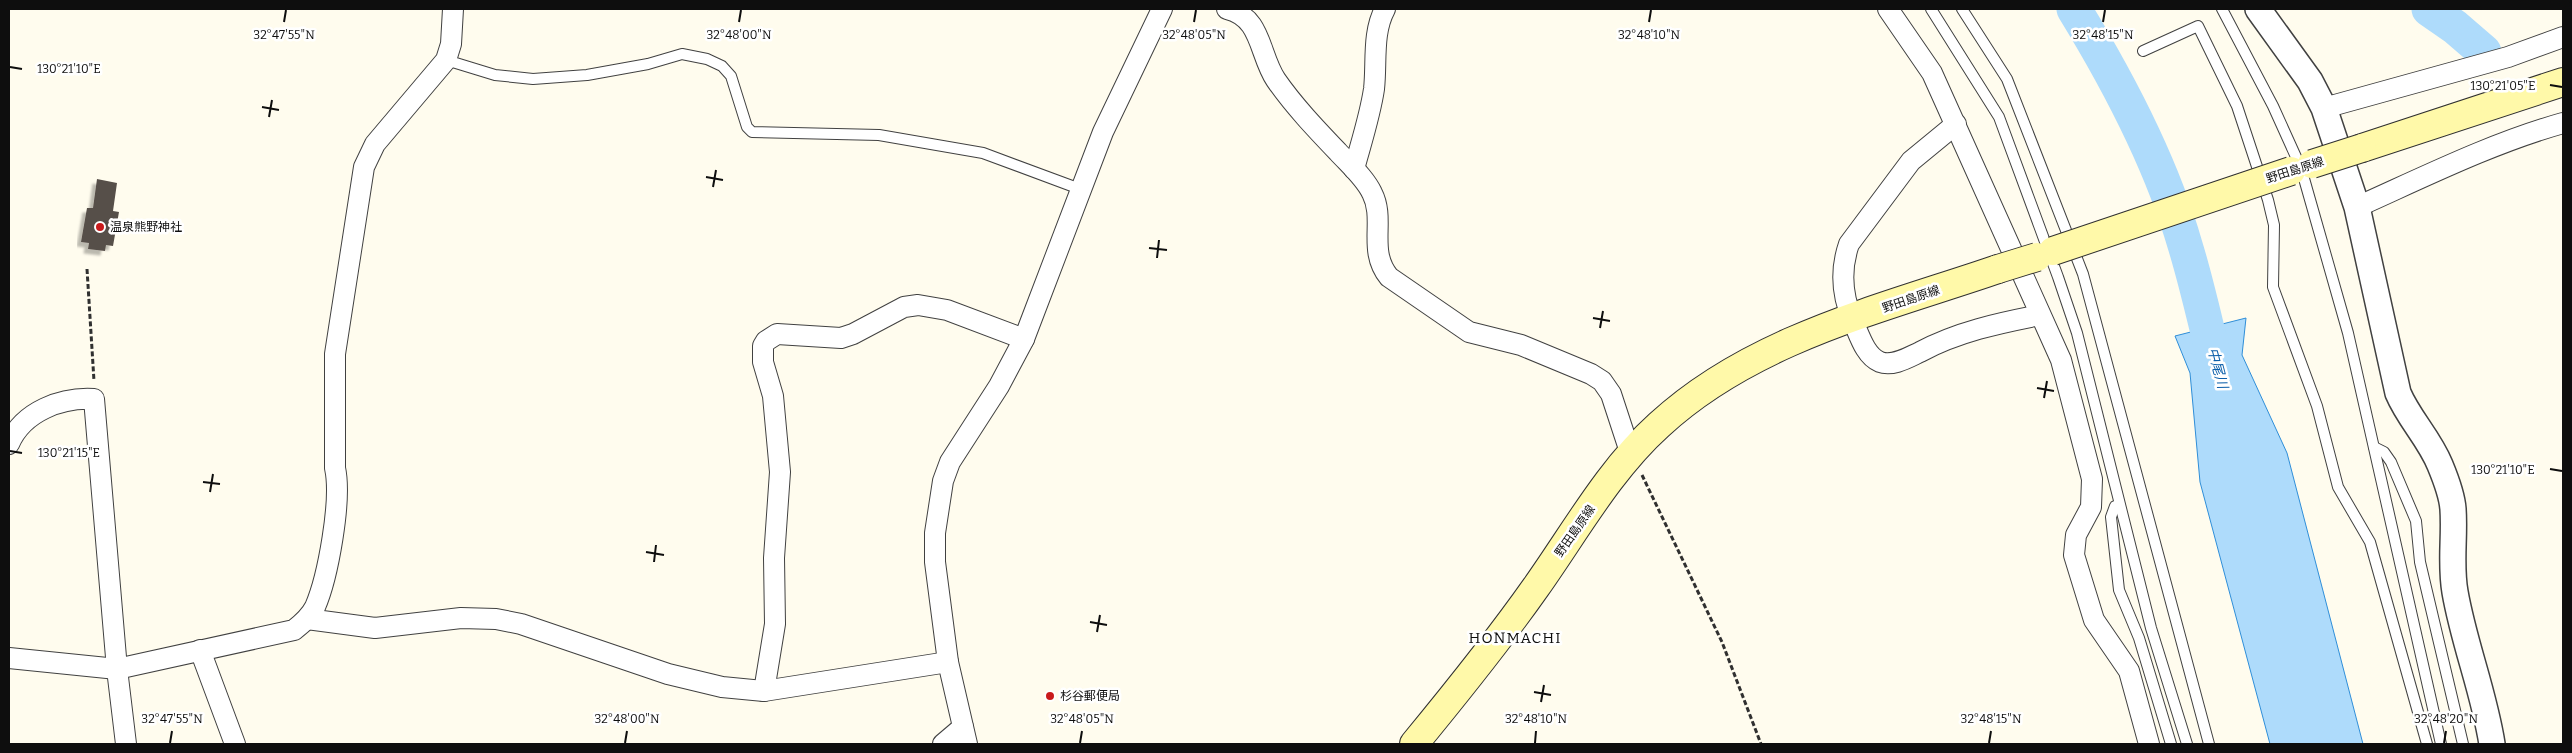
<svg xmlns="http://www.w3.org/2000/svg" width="2572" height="753" font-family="Bitter,'Noto Sans JP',serif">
<defs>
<filter id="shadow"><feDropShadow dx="-4.5" dy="4.5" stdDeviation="1" flood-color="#0004"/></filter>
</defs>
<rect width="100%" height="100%" fill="#fffcee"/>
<path fill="#aedbfb" stroke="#2f8ed8" d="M2246,318l-4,37 45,98 76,291h-93l-70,-262 -10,-109 -15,-37z"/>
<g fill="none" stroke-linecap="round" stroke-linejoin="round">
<g stroke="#aedbfb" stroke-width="35">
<path d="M2074,9c43,70 88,156 111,236 13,42 22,86 33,128"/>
<path d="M2429,9l26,18 29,25"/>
</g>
</g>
<path fill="#574f49" filter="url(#shadow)" d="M97,179l20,4 -4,28 6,1 -6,34 -7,-1 -1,6 -17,-2 1,-6 -8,-1 6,-34h6z"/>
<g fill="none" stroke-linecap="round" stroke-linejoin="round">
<defs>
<g id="service">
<path d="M1931,9l68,108 59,160 19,56 74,295 36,116"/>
<path d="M1962,9l45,70 76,195 126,470"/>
<path d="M2222,9l51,97 28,62 47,165 93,411"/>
<path d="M2143,51l55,-25 39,80 31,94 6,25 -1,62 44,119 21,81 32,55 57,202"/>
<path d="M446,60l49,15 38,4 54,-4 61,-11 34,-10 25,5 15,7 9,10 16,51 5,5 127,3 104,18 97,36"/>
<path d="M2374,447l10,5 7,10 25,59 4,41 43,182"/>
<path d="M2119,505l-4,1 -4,11 8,73 20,48 32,106"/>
</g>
<g id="minor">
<path d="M1227,9c35,8 32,46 49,71 18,26 41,50 62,72 12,13 27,26 34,41 14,27 -5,57 17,84l80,55 52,13 70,29 11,7 9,13 19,58"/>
<path d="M1888,9l44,64 129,287 31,119 -1,28 -15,28 -2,20 20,65 35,51 20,73"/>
<path d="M2324,108l184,-51 55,-20"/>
<path d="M1956,124l-45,37 -62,83c-9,26 -7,52 4,77 6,13 12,35 27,41 13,5 29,-5 40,-10 37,-20 79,-29 120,-37"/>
<path d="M1354,169c7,-26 16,-53 20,-80 3,-26 -2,-56 11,-80"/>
<path d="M2357,207c67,-30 135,-64 206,-84"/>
<path d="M9,444c14,-33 53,-47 85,-45l23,270 9,75"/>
<path d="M307,619l68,9 86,-10 35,1 25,5 147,50 54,13 42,4 184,-29"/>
<path d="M200,650l35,94"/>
<path d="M9,658l108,11 177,-39c9,-7 16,-13 21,-23 13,-30 27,-107 20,-139v-114l29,-187 11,-23 71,-84 5,-16 2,-35"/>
<path d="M764,691l11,-67 -1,-66 6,-86 -7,-76 -10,-34v-16l3,-5 11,-7 64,4 12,-4 51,-27 14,-2 29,5 77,29"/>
<path d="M943,744l20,-17"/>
<path d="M967,744l-19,-82 -13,-100v-29l8,-52 7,-19 49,-76 25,-47 79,-207 59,-123"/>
</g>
<path id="tertiary" d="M2258,9l52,72 14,27 33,99 41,186c11,26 31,45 42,72 5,12 12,30 13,44 2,28 -3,55 2,83 9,52 29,100 37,152"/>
<g id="secondary">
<path d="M2362,148l201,-66"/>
<path d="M1414,744c42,-51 84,-103 122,-157 39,-55 73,-117 123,-162 93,-86 222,-116 339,-156"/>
</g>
</defs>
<use href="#service" stroke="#414141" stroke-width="12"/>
<use href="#minor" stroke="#414141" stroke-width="22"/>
<use href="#tertiary" stroke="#414141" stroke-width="28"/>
<use href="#secondary" stroke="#303030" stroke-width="30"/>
<g stroke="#303030" stroke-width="3" stroke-dasharray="5 2.5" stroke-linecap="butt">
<path d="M87,269l7,112"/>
<path d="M1642,475l80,167 39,102"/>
</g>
<use href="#service" stroke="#fff" stroke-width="10"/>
<use href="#minor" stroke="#fff" stroke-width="20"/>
<use href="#tertiary" stroke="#fff" stroke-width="25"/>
<use href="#secondary" stroke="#fff9a9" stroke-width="28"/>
<defs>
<g id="secondary-bridge">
<path d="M2312,164l50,-16"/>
<path d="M2053,251l238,-80"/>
<path d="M1998,269l39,-12"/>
</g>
</defs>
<use href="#secondary-bridge" stroke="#303030" stroke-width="30" stroke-linecap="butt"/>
<use href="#secondary-bridge" stroke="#fff9a9" stroke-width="28"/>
</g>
<path fill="none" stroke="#0e0e0e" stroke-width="2" d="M284,22l2,-12M739,22l2,-12M1194,22l2,-12M1649,22l2,-12M2103,22l2,-12M10,67l12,2M2550,85l12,2M262,107l17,3M269,117l3,-17M706,177l17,3M713,187l3,-17M1149,248l18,2M1157,258l2,-18M1593,318l17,3M1600,328l3,-17M2037,388l17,3M2044,398l3,-17M10,451l12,2M2550,469l12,2M203,482l17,2M210,492l3,-18M646,552l18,3M654,562l2,-17M1090,622l17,3M1097,632l3,-17M1534,692l17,3M1541,702l3,-17M170,743l2,-12M625,743l2,-12M1080,743l2,-12M1535,743l1,-12M1989,743l2,-12M2444,743l2,-12"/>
<g fill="#c91a1c" stroke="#fff" stroke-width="2">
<circle cx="100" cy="227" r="5"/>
<circle cx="1050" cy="696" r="5"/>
</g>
<g text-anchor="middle" stroke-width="5" stroke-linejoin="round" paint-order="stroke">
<g font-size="12" fill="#0e0e0e" stroke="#fff">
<text transform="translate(2295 170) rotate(-18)" y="4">野田島原線</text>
<text transform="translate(1911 299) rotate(-19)" y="4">野田島原線</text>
<text transform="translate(1575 531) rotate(-55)" y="4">野田島原線</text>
</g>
<g font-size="12" fill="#0e0e0e" stroke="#fff" text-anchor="start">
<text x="110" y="231">温泉熊野神社</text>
<text x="1060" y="700">杉谷郵便局</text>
</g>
<g font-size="14" font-style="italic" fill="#0c5faa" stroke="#fff">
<text transform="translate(2218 368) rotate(75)" y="5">中尾川</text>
</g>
<g font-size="15" letter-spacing="1" fill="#0e0e0e" stroke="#fff">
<text x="1515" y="643">HONMACHI</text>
</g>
</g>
<g font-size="12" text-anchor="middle" fill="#0e0e0e" stroke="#fff" stroke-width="5" stroke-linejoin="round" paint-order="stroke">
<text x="284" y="39">32°47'55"N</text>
<text x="739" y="39">32°48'00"N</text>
<text x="1194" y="39">32°48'05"N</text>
<text x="1649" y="39">32°48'10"N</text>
<text x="2103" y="39">32°48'15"N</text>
<text x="69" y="73">130°21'10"E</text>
<text x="2503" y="90">130°21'05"E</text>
<text x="69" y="457">130°21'15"E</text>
<text x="2503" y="474">130°21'10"E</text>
<text x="172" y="723">32°47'55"N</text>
<text x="627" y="723">32°48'00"N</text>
<text x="1082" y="723">32°48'05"N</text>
<text x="1536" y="723">32°48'10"N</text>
<text x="1991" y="723">32°48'15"N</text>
<text x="2446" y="723">32°48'20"N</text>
</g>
<rect width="2572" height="753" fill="none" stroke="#0e0e0e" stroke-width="20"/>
</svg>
